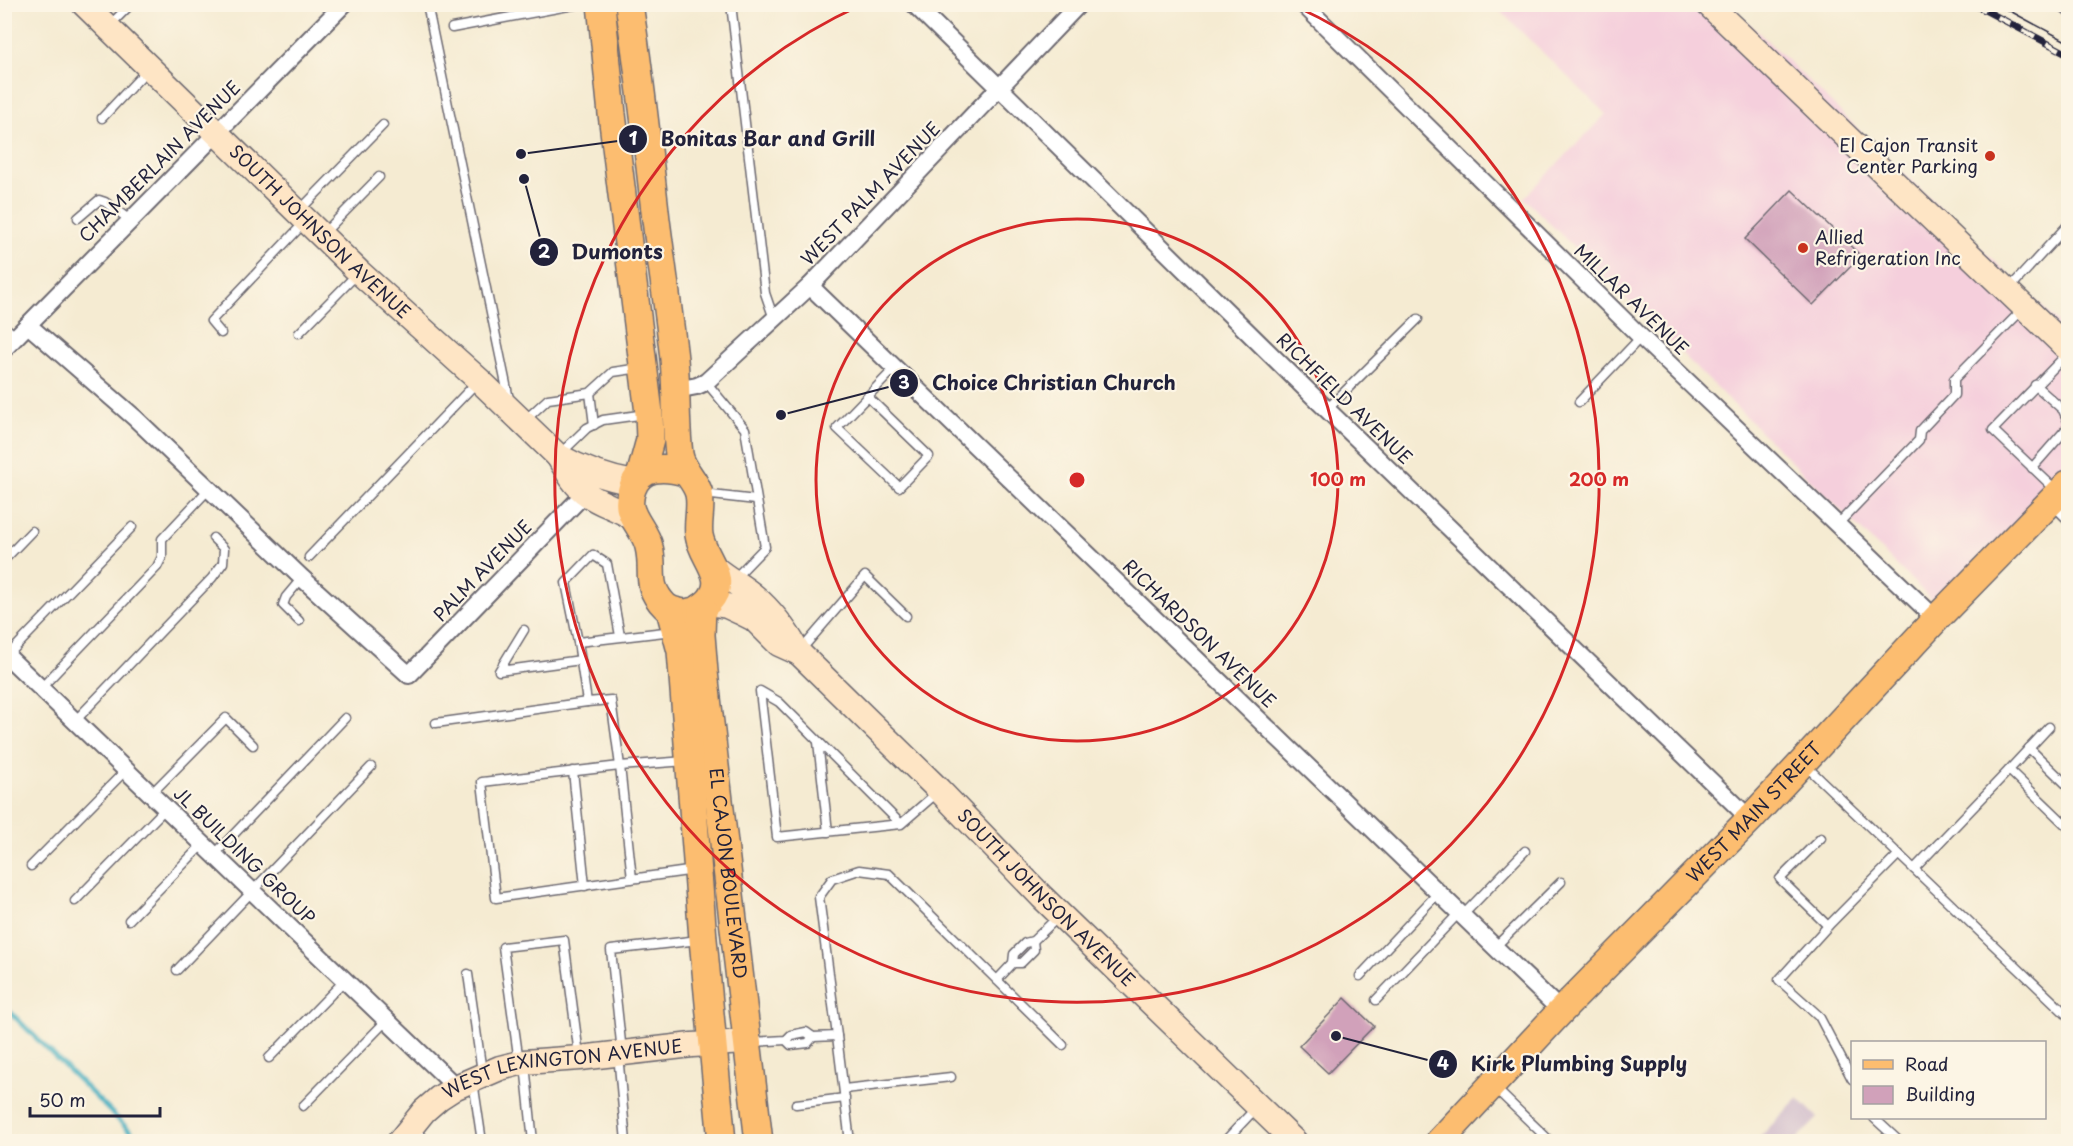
<svg xmlns="http://www.w3.org/2000/svg" width="2073" height="1146" font-family="'Playpen Sans',sans-serif">
<rect width="100%" height="100%" fill="#fcf5e5"/>
<filter id="ink" filterUnits="userSpaceOnUse"><feTurbulence type="fractalNoise" baseFrequency=".0167" numOctaves="2"/><feDisplacementMap in="SourceGraphic" scale="12" xChannelSelector="R" yChannelSelector="G"/><feConvolveMatrix kernelMatrix="1 2 1 2 8 2 1 2 1" color-interpolation-filters="sRGB"/></filter>
<filter id="wash" filterUnits="userSpaceOnUse"><feTurbulence type="fractalNoise" baseFrequency=".008" numOctaves="4" result="noise"/><feDisplacementMap in="SourceGraphic" scale="24" xChannelSelector="R" yChannelSelector="G"/><feGaussianBlur stdDeviation="1.35" result="paint"/><feColorMatrix in="noise" values="0 0 0 0 0 0 0 0 0 0 0 0 0 0 0 0 0 1.4 0 .05"/><feComposite in="paint" operator="in"/></filter>
<g filter="url(#wash)">
<rect width="100%" height="100%" fill="#f5ebd2"/>
<path fill="#f5cfdc" d="M1494,5h236l338,327v136l-130,138 -414,-408 82,-84z"/>
<path fill="#d1bdcc" d="M1798,1098l20,20 -23,23h-39z"/>
<g fill="none" stroke-linecap="round" stroke-linejoin="round">
<path stroke="#42aec0" stroke-width="5" d="M4,1006l137,136"/>
</g>
<g id="blocks">
<g fill="#d1a1ba">
<path d="M1792,190l69,66 -48,49 -68,-66z"/>
<path d="M1345,998l29,28 -46,47 -29,-27z"/>
</g>
</g>
</g>
<g filter="url(#ink)">
<use href="#blocks" fill-opacity="0" stroke="#6c6870" stroke-width="1.5"/>
<g fill="none" stroke-linecap="round" stroke-linejoin="round">
<defs>
<g id="lane">
<path d="M427,4l82,395"/>
<path d="M731,4l34,289 9,26"/>
<path d="M2058,4l10,8"/>
<path d="M110,25l21,-21"/>
<path d="M452,28l127,-24"/>
<path d="M102,118l47,-50"/>
<path d="M300,210l83,-85"/>
<path d="M78,218l21,-18 6,2 25,18"/>
<path d="M323,234l56,-57"/>
<path d="M2008,290l60,-65"/>
<path d="M4,326l12,11"/>
<path d="M221,333l-10,-12 93,-98"/>
<path d="M299,333l58,-59"/>
<path d="M706,382l39,47 20,118 -31,32"/>
<path d="M2035,385l28,25 5,11"/>
<path d="M590,393l4,32"/>
<path d="M867,396l62,60 -30,31 -62,-59 58,-60"/>
<path d="M1579,402l62,-65"/>
<path d="M1327,409l91,-90"/>
<path d="M523,422l25,-23 42,-6 23,-21 27,-4"/>
<path d="M560,454l27,-26 16,-8 43,-6"/>
<path d="M2032,468l36,-41"/>
<path d="M2057,491l-64,-61 75,-77"/>
<path d="M703,494l53,6"/>
<path d="M2053,505l15,15"/>
<path d="M1837,525l82,-85 1,-9 34,-36v-16l69,-70"/>
<path d="M309,557l169,-176"/>
<path d="M4,560l28,-29"/>
<path d="M299,621l-16,-16 3,-8 16,-19"/>
<path d="M524,630l-25,41 82,-11"/>
<path d="M620,636l-13,-72 -14,-9 -27,28 12,59 95,-11"/>
<path d="M578,642l9,60 24,-2 9,66 66,-5"/>
<path d="M801,650l64,-74 41,40"/>
<path d="M7,656l125,-129"/>
<path d="M41,688l116,-121 5,-10v-18l47,-50"/>
<path d="M75,721l137,-143 11,-15 1,-14 -11,-11"/>
<path d="M436,723l151,-21"/>
<path d="M2049,727l-40,43 59,57"/>
<path d="M818,742l10,90"/>
<path d="M2029,748l39,38"/>
<path d="M1805,765l263,251"/>
<path d="M573,771l12,115"/>
<path d="M151,794l75,-76 27,27"/>
<path d="M901,824l-122,-122 -19,-11 17,146 124,-13 38,-33"/>
<path d="M1821,838l-41,41 48,47 71,-72"/>
<path d="M214,855l131,-137"/>
<path d="M31,866l95,-96"/>
<path d="M1914,869l95,-99"/>
<path d="M632,879l-12,-113 -138,16 14,116 199,-28"/>
<path d="M75,901l91,-93"/>
<path d="M1462,916l63,-65"/>
<path d="M129,920l74,-76"/>
<path d="M1828,926l-49,54 40,36 33,63"/>
<path d="M1495,947l66,-65"/>
<path d="M1013,963l1,-9 11,-11 8,-2 25,-24"/>
<path d="M177,970l194,-203"/>
<path d="M468,974l14,98"/>
<path d="M1360,976l78,-83"/>
<path d="M997,980l16,-17h8l13,-13 -1,-9"/>
<path d="M1376,1000l83,-87"/>
<path d="M837,1036l13,106"/>
<path d="M786,1040l5,5 17,-2 5,-6"/>
<path d="M752,1042l34,-2 5,-5 15,-3 7,5 24,-1 -18,-139 13,-18 27,-9 30,4 174,171"/>
<path d="M622,1052l-11,-102 88,-10"/>
<path d="M618,1054l8,88"/>
<path d="M269,1058l76,-78"/>
<path d="M519,1062l-16,-115 61,-7 15,115"/>
<path d="M525,1064l8,78"/>
<path d="M473,1081l9,61"/>
<path d="M1495,1088l56,54"/>
<path d="M844,1089l107,-12"/>
<path d="M796,1104l49,-6"/>
<path d="M303,1106l84,-86"/>
<path d="M1874,1118l26,24"/>
<path d="M413,1129l15,13"/>
<path d="M1224,1142l32,-34"/>
</g>
<g id="street">
<path d="M914,4l400,393 436,422"/>
<path d="M1303,4l338,333 295,282"/>
<path d="M810,286l751,725"/>
<path d="M28,325l107,93 167,160 107,97 176,-182"/>
<path d="M4,349l340,-345"/>
<path d="M676,390l21,-4 9,-4 104,-96 269,-282"/>
<path d="M4,653l452,434"/>
</g>
<g id="secondary">
<path id="s1" d="M84,4l275,268 120,108 79,76"/>
<path d="M1708,4l360,345"/>
<path d="M634,519c-15,-11 -32,-14 -47,-25 -13,-9 -21,-25 -29,-38 25,14 48,22 76,27"/>
<path d="M707,603l20,3 13,6 14,7 25,25 20,9c-12,-21 -26,-41 -44,-56 -13,-11 -27,-18 -39,-28"/>
<path id="s2" d="M799,653l140,137 103,107 253,245"/>
<path id="s3" d="M399,1142l25,-31 15,-13 17,-11 44,-19 24,-6 56,-4 112,-13 55,-3"/>
</g>
<g id="primary">
<path d="M601,4l11,110 37,299 1,27 -9,33"/>
<path d="M629,4c11,72 19,144 27,216 6,46 13,93 18,139 3,32 1,64 5,95 2,16 17,26 20,40 3,13 -2,28 0,41 3,23 31,43 10,66 -5,5 -11,10 -19,11 -7,2 -19,-1 -25,-6 -21,-21 -10,-35 -16,-59 -3,-15 -16,-25 -19,-40 -1,-7 0,-12 2,-18 8,-24 32,-23 53,-17"/>
<path id="s4" d="M702,607l-1,28 3,37 55,470"/>
<path d="M670,610l11,41 22,288 19,203"/>
<path id="s5" d="M1439,1142l122,-131 189,-192 186,-200 132,-135"/>
</g>
</defs>
<use href="#lane" stroke="#6c6870" stroke-width="11"/>
<use href="#street" stroke="#6c6870" stroke-width="20"/>
<use href="#secondary" stroke="#6c6870" stroke-width="27"/>
<use href="#primary" stroke="#6c6870" stroke-width="30"/>
<use href="#lane" stroke="#fff" stroke-width="8"/>
<use href="#street" stroke="#fff" stroke-width="16"/>
<use href="#secondary" stroke="#fee5c5" stroke-width="24"/>
<use href="#primary" stroke="#fcbd6f" stroke-width="27"/>
<path stroke="#22223b" stroke-width="1.5" d="M1997,4l71,38"/>
<defs>
<path id="rail" d="M1973,4l95,50"/>
</defs>
<use href="#rail" stroke="#22223b" stroke-width="7"/>
<use href="#rail" stroke="#fcf5e5" stroke-width="4.5" stroke-dasharray="14" stroke-linecap="butt"/>
</g>
</g>
<g fill="none" stroke="#d62828" stroke-width="3">
<circle cx="1077" cy="480" r="261"/>
<path d="M1293 5A522 522 0 1 1 861 5"/>
</g>
<g fill="#c8321e" stroke="#fcf5e5" stroke-width="2">
<circle cx="1990" cy="156" r="6"/>
<circle cx="1803" cy="248" r="6"/>
</g>
<g text-anchor="middle" stroke-width="4.5" stroke-linejoin="round" paint-order="stroke">
<g font-size="18" fill="#22223b" stroke="#fcf5e5" text-anchor="end">
<text x="1978" y="152">El Cajon Transit<tspan x="1978" dy="21">Center Parking</tspan></text>
<text x="1815" y="244" text-anchor="start">Allied<tspan x="1815" dy="21">Refrigeration Inc</tspan></text>
</g>
<g font-size="18" fill="#22223b" stroke="#fcf5e5">
<text transform="translate(160 162) rotate(-45)" y="6">CHAMBERLAIN AVENUE</text>
<text transform="translate(871 194) rotate(-46)" y="6">WEST PALM AVENUE</text>
<text dy="6" stroke="none"><textPath href="#s1" startOffset="328">SOUTH JOHNSON AVENUE</textPath></text>
<text transform="translate(1631 300) rotate(44)" y="6">MILLAR AVENUE</text>
<text transform="translate(1344 399) rotate(44)" y="6">RICHFIELD AVENUE</text>
<text transform="translate(483 571) rotate(-46)" y="6">PALM AVENUE</text>
<text transform="translate(1199 634) rotate(44)" y="6">RICHARDSON AVENUE</text>
<text dy="6" stroke="none"><textPath href="#s5" startOffset="456">WEST MAIN STREET</textPath></text>
<text transform="translate(244 856) rotate(44)" y="6">JL BUILDING GROUP</text>
<text dy="6" stroke="none"><textPath href="#s4" startOffset="268">EL CAJON BOULEVARD</textPath></text>
<text dy="6" stroke="none"><textPath href="#s2" startOffset="348">SOUTH JOHNSON AVENUE</textPath></text>
<text dy="6" stroke="none"><textPath href="#s3" startOffset="189">WEST LEXINGTON AVENUE</textPath></text>
</g>
</g>
<circle cx="1077" cy="480" r="9" fill="#d62828" stroke="#fcf5e5" stroke-width="3"/>
<g font-size="18" text-anchor="middle" font-weight="bold" fill="#d62828" stroke="#fcf5e5" stroke-width="4.5" stroke-linejoin="round" paint-order="stroke">
<text x="1338" y="486">100 m</text>
<text x="1599" y="486">200 m</text>
</g>
<path fill="none" stroke="#22223b" stroke-width="2" d="M521 154L633 139M524 179L544 252M781 415L904 383M1336 1036L1443 1064"/>
<g fill="#22223b" stroke="#fcf5e5" stroke-width="2">
<circle cx="521" cy="154" r="6"/>
<circle cx="524" cy="179" r="6"/>
<circle cx="781" cy="415" r="6"/>
<circle cx="1336" cy="1036" r="6"/>
<circle cx="633" cy="139" r="15"/>
<circle cx="544" cy="252" r="15"/>
<circle cx="904" cy="383" r="15"/>
<circle cx="1443" cy="1064" r="15"/>
</g>
<g font-size="18" text-anchor="middle" font-weight="bold" fill="#fff">
<text x="633" y="145">1</text>
<text x="544" y="258">2</text>
<text x="904" y="389">3</text>
<text x="1443" y="1070">4</text>
</g>
<g font-size="20" text-anchor="middle" font-weight="bold" fill="#22223b" stroke="#fcf5e5" stroke-width="4.5" stroke-linejoin="round" paint-order="stroke">
<text x="768" y="146">Bonitas Bar and Grill</text>
<text x="617" y="259">Dumonts</text>
<text x="1054" y="390">Choice Christian Church</text>
<text x="1579" y="1071">Kirk Plumbing Supply</text>
</g>
<rect width="2073" height="1146" fill="none" stroke="#fcf5e5" stroke-width="24"/>
<rect x="1851" y="1041" width="195" height="78" fill="#fcf5e5" stroke="#a5a1a1" stroke-width="1.5"/>
<rect x="1863" y="1060" width="30" height="9" fill="#fcbd6f" stroke="#a5a1a1" stroke-width="1.5"/>
<text x="1905" y="1071" font-size="18" fill="#22223b">Road</text>
<rect x="1863" y="1086" width="30" height="18" fill="#d1a1ba" stroke="#a5a1a1" stroke-width="1.5"/>
<text x="1905" y="1101" font-size="18" fill="#22223b">Building</text>
<path d="M30 1107v9h130v-9" fill="none" stroke="#22223b" stroke-width="3"/>
<text x="39" y="1107" font-size="18" fill="#22223b" stroke="#fcf5e5" stroke-width="4.5" paint-order="stroke">50 m</text>
</svg>
